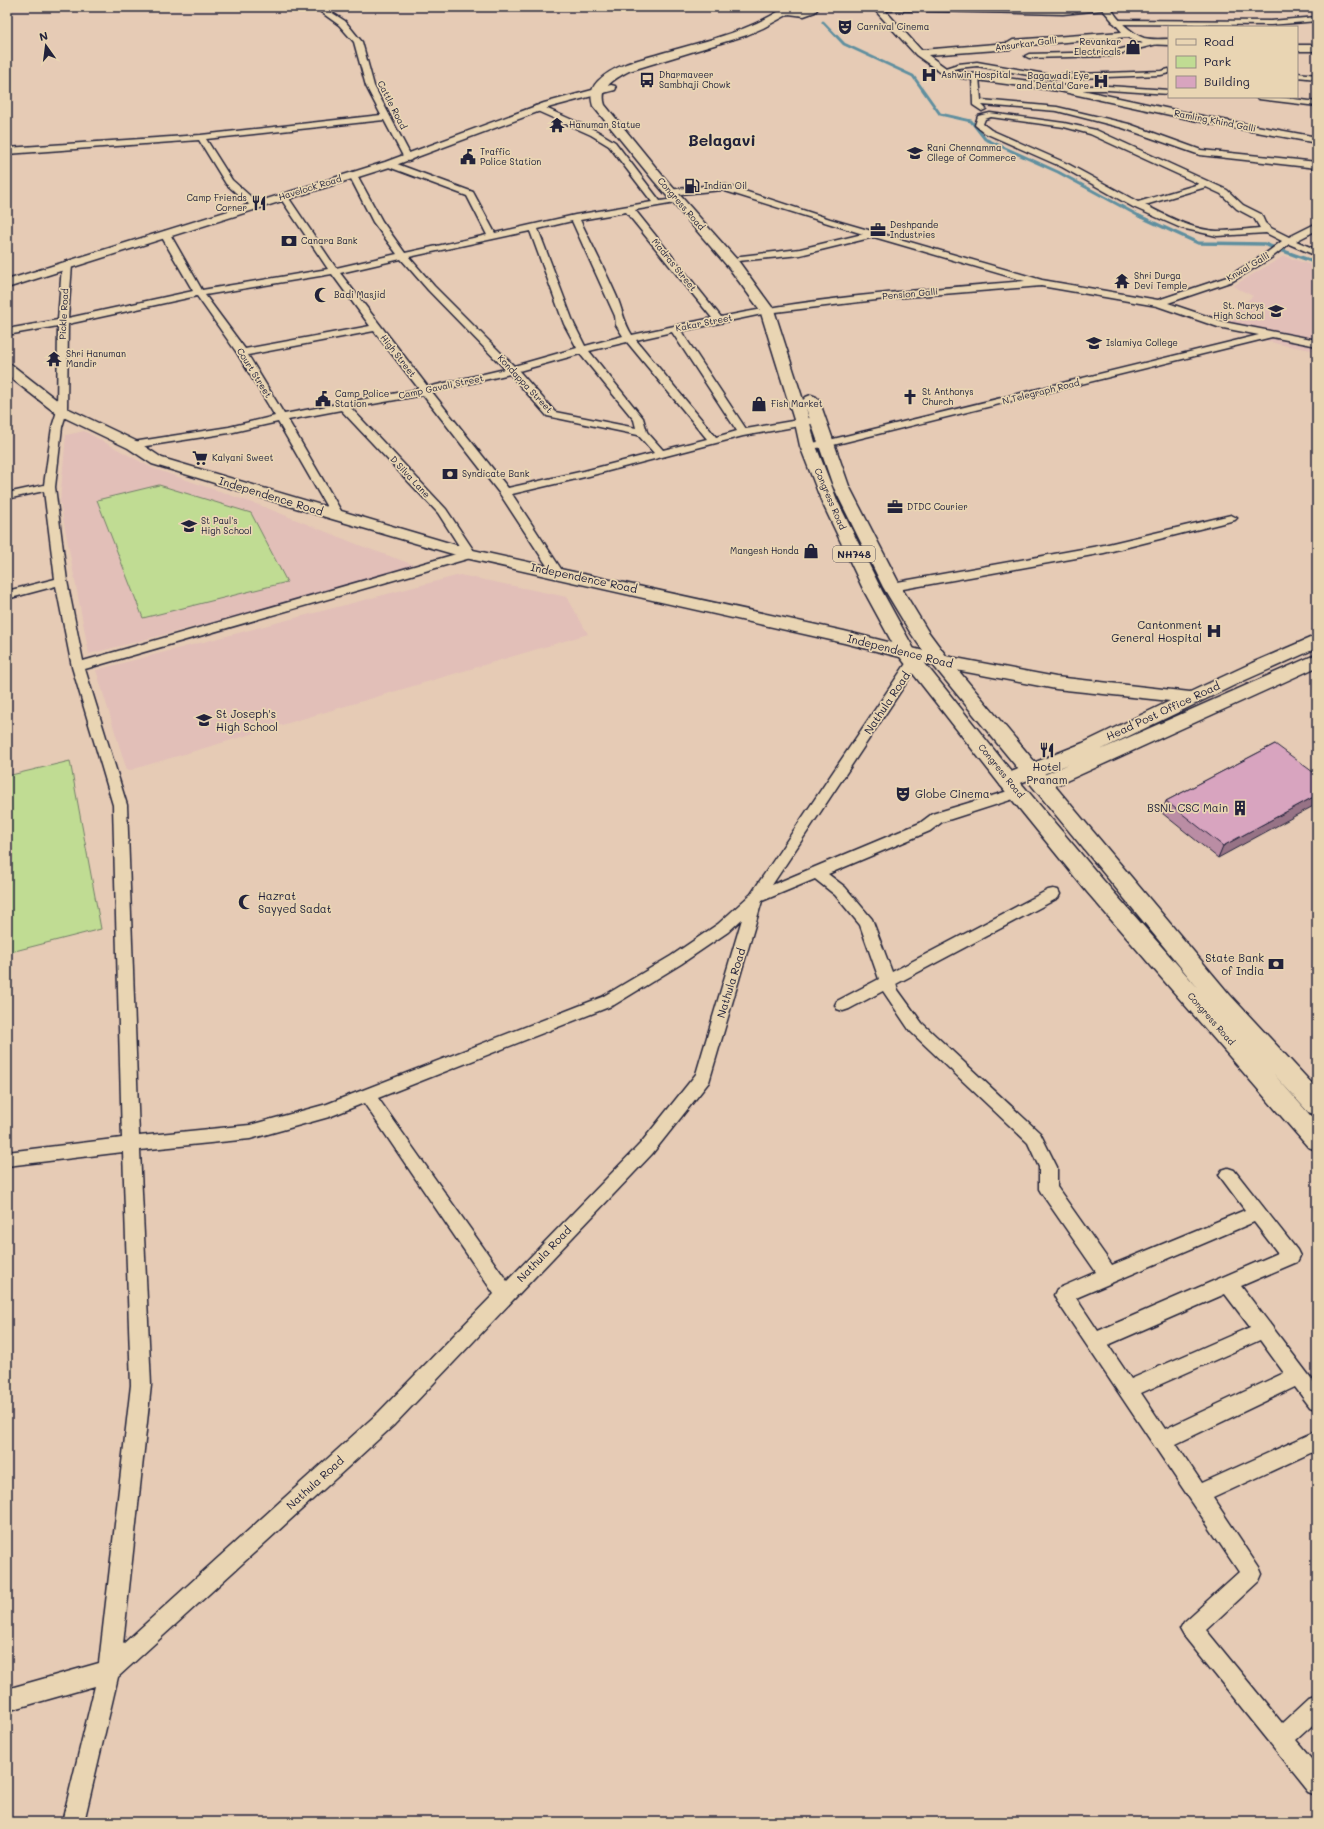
<svg xmlns="http://www.w3.org/2000/svg" width="1324" height="1829" font-family="Mali,sans-serif">
<rect width="100%" height="100%" fill="#e6cbb5"/>
<filter id="ink" filterUnits="userSpaceOnUse"><feTurbulence type="fractalNoise" baseFrequency=".025" numOctaves="2"/><feDisplacementMap in="SourceGraphic" scale="8" xChannelSelector="R" yChannelSelector="G"/><feConvolveMatrix kernelMatrix="1 2 1 2 8 2 1 2 1" color-interpolation-filters="sRGB"/></filter>
<g filter="url(#ink)">
<g fill="#e2bfb8">
<path d="M1284,256l33,11v84l-39,-7 -61,-19 36,-29 -20,-10z"/>
<path d="M84,431l68,37 110,38 102,41 59,21 -334,86 -29,-152 6,-67z"/>
<path d="M460,575l107,22 21,37 -461,137 -31,-101z"/>
</g>
<g fill="#c0dc93" stroke="#717f67">
<path d="M159,485l92,28 36,69 -144,36 -46,-118z"/>
<path d="M70,761l31,168 -94,24v-177z"/>
</g>
<g fill="none" stroke-linecap="round" stroke-linejoin="round">
<path stroke="#5f8f9f" stroke-width="3" d="M823,22l21,22 69,32 27,38 31,7 14,18 73,33 83,45"/>
<path stroke="#5f8f9f" stroke-width="3.5" d="M1139,216l59,27 66,1 53,19"/>
<defs>
<g id="minor">
<path d="M314,7h9l22,14 17,21 12,44 38,72 -1,2 -3,1 -4,-3 -20,-38 -178,19 26,41 26,23 1,2 -1,2h-6l-26,-23 -27,-44 -192,14v-6l194,-13 180,-20 -15,-29 -12,-44 -15,-17z"/>
<path d="M1317,17v4l-46,4 -155,-1 -4,-2 4,-2 155,1z"/>
<path d="M1154,40l4,2 -1,2 -46,12 -82,2 -4,-2 4,-2 82,-2z"/>
<path d="M977,62l74,13 110,-4 8,-2v4l-8,2 -110,4 -74,-13 -19,2 -15,4 -4,-2 19,-6z"/>
<path d="M1297,73l20,2v4l-20,-2z"/>
<path d="M972,75h6l1,2 2,23 76,7 72,17 72,26 116,12v6l-117,-13 -77,-27 -66,-17 -75,-6 4,4 -4,2 -9,-6z"/>
<path d="M1056,86h52l61,4v4l-61,-4h-49l-4,-2z"/>
<path d="M1255,97h24l38,5v4l-58,-7z"/>
<path d="M535,106h6l56,25 18,11 45,59 21,-3 1,2 -1,2 -46,8 86,107c100,-21 202,-27 304,-36l-151,-44 -74,18 -62,6 -2,-2 5,-3 59,-7 63,-15 -141,-44 -51,5 -4,-3 1,-2 55,-6 107,35 212,61 116,20 69,-23 38,-23 17,-13 -16,-8 -49,3 -36,-8 -48,-21 -71,-40 -77,-34 -10,-8 3,-9 12,-3 74,10 32,7 131,60 16,15 18,9 4,9 6,5 18,9 28,-14v7l-21,11 21,9v6l-28,-12 -18,14 -38,23 -65,22 56,19 93,18v6l-45,-9 -447,110 -17,2 -5,-3 1,-2 21,-3 434,-106 -41,-8 -61,-21 -116,-20 -148,12 -126,15 -86,18 65,98 70,-12 5,3 -5,3 -73,13 -154,40 -77,18 51,78 -2,3h-8l-53,-81 -77,-99 -72,13 95,101 30,45 -2,3 -389,112 42,136 12,331 111,-11 77,-21 275,-107 69,-41 47,-32 33,-30 158,-235h10l1,3 -148,223 148,-62 12,-9 86,-26 5,2 2,3 -2,3 -81,26 -12,9 -102,43 17,13 27,32 20,53 156,-82 5,-1 5,1 2,4 -2,4 -162,86 2,6 24,33 118,110 17,34v20l55,78 133,-55 -26,-35 3,-5 6,-2 6,2 63,80 3,6 -3,6 -56,24 76,100v24l-7,-3 -15,-20 -119,57 26,39 115,-52v19l-104,48 46,69 3,7 -3,7 -53,49 76,93 27,-25 8,-3v26l-21,19 21,25v29l-8,-3 -125,-155 -4,-7 4,-7 55,-50 -182,-271 -3,-6 3,-6 39,-17 -54,-78 -3,-5v-22l-11,-24 -118,-112 -27,-40 -34,18 -6,2 -6,-2 -2,-4 2,-4 42,-22 -19,-54 -25,-30 -20,-16 -53,22 -53,181 -57,72 -259,272 -275,251 -34,145h-22l33,-136 -88,25v-22l92,-26 32,-278 -8,-233 -116,14v-14l115,-14 -9,-333 -41,-138 -16,-81 -49,13v-8l48,-12 -11,-88 -37,8v-6l37,-8 8,-58 5,-16 1,-85 -51,9v-6l51,-9 4,-55 5,-3 5,3 -4,53 125,-27 -33,-57 5,-3 5,3 32,56 126,-21 -49,-73 4,-3 3,1 50,74 61,-14 -24,-32 -24,-47 4,-3 4,3 25,46 23,32 82,-18 -20,-39 -81,-30 -1,-2 4,-3 84,31 22,41 80,-18 77,-13 -43,-56 -18,-11 -56,-25zM991,117l73,10 26,7 109,50 -61,18 -70,-38 -77,-34 -8,-6 2,-5zM1206,187l15,7 16,15 17,9 6,10c-14,1 -29,3 -43,3 -25,-1 -50,-15 -72,-26zM626,212l86,106 -80,17c-8,-12 -10,-27 -16,-40 -11,-25 -24,-50 -36,-75zM572,221l43,95 1,9 7,11 -38,10 -11,-22 -36,-95zM530,231l34,93 13,24 -63,18 -80,-80 -25,-29zM401,259l27,31 77,79 -77,18 -88,-114zM332,274l38,52 -125,23 -40,-54zM197,296l40,57 38,63 -46,11 -96,15 -5,3 1,2 4,1 96,-15 49,-11 54,94 6,3 6,-3 -56,-96 53,-10 97,103 25,39 -380,109 -16,-80 -12,-94 7,-60 5,-16 1,-87zM374,331l45,58 -135,25 -36,-59zM672,332l65,99 -21,6 -80,-97zM627,342l80,97 -44,11 -16,-18 -4,-14 -54,-67zM580,354l54,66 2,8 -81,-16 -36,-41zM510,374l37,42 91,19 16,18 -70,18 -76,17 -76,-96zM742,919l-46,155 -56,70 -133,137 -129,-183 236,-93 67,-41 47,-32zM364,1103l130,191 -115,118 -256,232 28,-259 -11,-235 110,-11 79,-22zM1254,1222l24,31 -180,78 -22,-33zM1225,1294l25,33 -119,52 -23,-34zM1260,1340l24,33 -119,56 -24,-36z"/>
<path d="M1231,515l6,3 -2,2 -131,33 -212,38 -4,-1 -2,-3 2,-3 4,-1 212,-38z"/>
</g>
<g id="tertiary">
<path d="M872,7h10l39,43 87,-7 5,-3 109,-8 -19,-22 -40,4 -176,-4 -5,-3h229c4,11 21,27 33,31 8,2 17,1 25,1v6l-24,-1 -17,-7 -112,9 -5,3 -83,6 18,13 16,4 97,13 148,32 110,20v6l-110,-20 -148,-32 -97,-13 -22,-6 -24,-17z"/>
<rect x="1297" y="45" width="20" height="6"/>
<path d="M611,85l4,1 1,2 -1,2 -64,17 -158,59 -386,122v-8l378,-118 159,-59z"/>
</g>
<path id="secondary" d="M7,364l5,1 55,43 71,34 24,16 311,92 371,81 96,24 116,22 134,15 62,-29 65,-28v13l-76,34 -141,68 217,-96v13l-264,120 -7,2 -7,-2 -3,-5 3,-5 30,-13 -61,24 -7,-2 -3,-5 3,-5 82,-33 87,-42 -114,-12 -116,-22 -96,-24 -374,-84 -138,-40 -180,-55 -24,-16 -71,-34 -50,-39z"/>
<path id="trunk" d="M779,7h11l9,3 10,-3h10l-4,5 -11,4 -15,-2 -26,14 -16,7 -118,36c-15,8 -30,16 -24,34l57,70 77,87 35,48 29,90 3,-3 5,-2 5,2 3,3 30,86 52,101 26,43 20,27 283,338 87,94v26l-9,-3 -36,-40 45,51v27l-9,-3 -221,-255 -86,-106 -101,-129 -36,-66 -43,-91 -21,-54 -5,-23 -35,-113 -31,-42 -75,-87 -61,-75c-3,-10 -2,-18 5,-25 18,-18 46,-22 68,-29 39,-11 80,-20 115,-42zM806,408l27,78 50,101 27,45 23,33 264,322 -94,-107 -88,-104 -100,-125 -33,-60 -45,-91 -21,-54z"/>
</defs>
<use href="#minor" stroke="#22223b" stroke-width="3"/>
<use href="#tertiary" stroke="#22223b" stroke-width="3"/>
<use href="#secondary" stroke="#22223b" stroke-width="3"/>
<use href="#trunk" stroke="#22223b" stroke-width="3"/>
<use href="#minor" fill="#e9d5b3" fill-rule="evenodd"/>
<use href="#tertiary" fill="#e9d5b3" fill-rule="evenodd"/>
<use href="#secondary" fill="#e9d5b3" fill-rule="evenodd"/>
<use href="#trunk" fill="#e9d5b3" fill-rule="evenodd"/>
</g>
<path fill="#ba8da4" stroke="#22223b" d="M1275,744l-57,114 -56,-45 4,-12z"/>
<path fill="#977386" stroke="#22223b" d="M1317,795v9l-99,54 5,-12z"/>
<path fill="#d8a4bf" stroke="#22223b" d="M1275,744l42,31v20l-94,51 -57,-45z"/>
</g>
<defs>
<symbol id="theatre-bare" viewBox="-9 -9 18 18"><path d="M-5-5.5Q0-4 5-5.5V0Q5 5 0 6Q-5 5-5 0ZM-3.3-2.5H-1v1.5H-3.3ZM1-2.5H3.3v1.5H1ZM-2.8 1Q0 5.5 2.8 1Z" fill="#22223b" stroke="#e9d5b3" stroke-width="2.5" paint-order="stroke"/></symbol>
<symbol id="shop-bare" viewBox="-9 -9 18 18"><path d="M-5-2.5h2.3a2.7 3.5 0 0 1 5.4 0H5L5.5 6h-11ZM-1.5-2.5h3a1.5 2.3 0 0 0-3 0Z" fill="#22223b" stroke="#e9d5b3" stroke-width="2.5" paint-order="stroke"/></symbol>
<symbol id="hospital-bare" viewBox="-9 -9 18 18"><path d="M-5-5h3v3.5h4V-5h3V5h-3V1.5h-4V5h-3Z" fill="#22223b" stroke="#e9d5b3" stroke-width="2.5" paint-order="stroke"/></symbol>
<symbol id="bus-bare" viewBox="-9 -9 18 18"><path d="M-5-6H5V4H4V6H2V4H-2V6H-4V4H-5ZM-3.5-4V0h7V-4ZM-3.5 1.2v1.5H-2V1.2ZM2 1.2v1.5H3.5V1.2Z" fill="#22223b" stroke="#e9d5b3" stroke-width="2.5" paint-order="stroke"/></symbol>
<symbol id="temple-bare" viewBox="-9 -9 18 18"><path d="M0-6L5-2H3V0L6.5 2.5H4V6H1.5V3h-3V6H-4V2.5H-6.5L-3 0V-2H-5Z" fill="#22223b" stroke="#e9d5b3" stroke-width="2.5" paint-order="stroke"/></symbol>
<symbol id="university-bare" viewBox="-9 -9 18 18"><path d="M0-5L7-2L0 1L-7-2ZM-4 1L0 2.5L4 1V4Q0 6-4 4Z" fill="#22223b" stroke="#e9d5b3" stroke-width="2.5" paint-order="stroke"/></symbol>
<symbol id="civic-bare" viewBox="-9 -9 18 18"><path d="M-.6-6.5H3V-4.5H.6V-3L4-1V1h2V6H-6V1h2V-1L-.6-3ZM-1.2 2.5V6h2.4V2.5Z" fill="#22223b" stroke="#e9d5b3" stroke-width="2.5" paint-order="stroke"/></symbol>
<symbol id="fuel-bare" viewBox="-9 -9 18 18"><path d="M-5.5-6h7V0h2V4h1.3V-2.5L3-4.5l.8-.8L6-3V5H2.5V1h-1V6h-7ZM-4.2-4.7v3.2H.2V-4.7Z" fill="#22223b" stroke="#e9d5b3" stroke-width="2.5" paint-order="stroke"/></symbol>
<symbol id="restaurant-bare" viewBox="-9 -9 18 18"><path d="M-5-6h1v4h1v-4h1v4h1v-4h1v5L-1.5 .5V6h-2V.5L-5-1ZM5-6V6H3V1.5H1.5Q1.5-4 5-6Z" fill="#22223b" stroke="#e9d5b3" stroke-width="2.5" paint-order="stroke"/></symbol>
<symbol id="office-bare" viewBox="-9 -9 18 18"><path d="M-6-3h4V-5.5h4V-3h4V5H-6ZM-1-4.5V-3h2v-1.5ZM-6 0V1H6V0Z" fill="#22223b" stroke="#e9d5b3" stroke-width="2.5" paint-order="stroke"/></symbol>
<symbol id="bank-bare" viewBox="-9 -9 18 18"><path d="M-6-4H6V4H-6ZM0-2.3a2.3 2.3 0 1 0 0 4.6a2.3 2.3 0 1 0 0-4.6Z" fill="#22223b" stroke="#e9d5b3" stroke-width="2.5" paint-order="stroke"/></symbol>
<symbol id="mosque-bare" viewBox="-9 -9 18 18"><path d="M3.5-4.9A6 6 0 1 0 3.5 4.9A5 5 0 1 1 3.5-4.9Z" fill="#22223b" stroke="#e9d5b3" stroke-width="2.5" paint-order="stroke"/></symbol>
<symbol id="school-bare" viewBox="-9 -9 18 18"><path d="M0-5L7-2L0 1L-7-2ZM-4 1L0 2.5L4 1V4Q0 6-4 4Z" fill="#22223b" stroke="#e9d5b3" stroke-width="2.5" paint-order="stroke"/></symbol>
<symbol id="church-bare" viewBox="-9 -9 18 18"><path d="M-1.2-6h2.4v3.5h3.3v2.4h-3.3V6h-2.4V-.1h-3.3v-2.4h3.3Z" fill="#22223b" stroke="#e9d5b3" stroke-width="2.5" paint-order="stroke"/></symbol>
<symbol id="supermarket-bare" viewBox="-9 -9 18 18"><path d="M-6-5.5h2.5l.6 2H6L4.5 2H-2.5L-4.4-4H-6ZM-1.5 3.2a1.3 1.3 0 1 0 .1 0ZM3 3.2a1.3 1.3 0 1 0 .1 0Z" fill="#22223b" stroke="#e9d5b3" stroke-width="2.5" paint-order="stroke"/></symbol>
<symbol id="building-bare" viewBox="-9 -9 18 18"><path d="M-4-6H4V6H1V3H-1V6H-4ZM-2.5-4.3h1.7v1.8h-1.7ZM.8-4.3h1.7v1.8H.8ZM-2.5-1h1.7V.8h-1.7ZM.8-1h1.7V.8H.8Z" fill="#22223b" stroke="#e9d5b3" stroke-width="2.5" paint-order="stroke"/></symbol>
</defs>
<g fill-rule="evenodd">
<use href="#theatre-bare" x="834" y="16" width="22" height="22"/>
<use href="#shop-bare" x="1122" y="36" width="22" height="22"/>
<use href="#hospital-bare" x="918" y="64" width="22" height="22"/>
<use href="#bus-bare" x="636" y="69" width="22" height="22"/>
<use href="#hospital-bare" x="1090" y="70" width="22" height="22"/>
<use href="#temple-bare" x="546" y="114" width="22" height="22"/>
<use href="#university-bare" x="904" y="142" width="22" height="22"/>
<use href="#civic-bare" x="457" y="146" width="22" height="22"/>
<use href="#fuel-bare" x="681" y="175" width="22" height="22"/>
<use href="#restaurant-bare" x="248" y="192" width="22" height="22"/>
<use href="#office-bare" x="867" y="219" width="22" height="22"/>
<use href="#bank-bare" x="278" y="230" width="22" height="22"/>
<use href="#temple-bare" x="1111" y="270" width="22" height="22"/>
<use href="#mosque-bare" x="311" y="284" width="22" height="22"/>
<use href="#school-bare" x="1265" y="300" width="22" height="22"/>
<use href="#university-bare" x="1083" y="332" width="22" height="22"/>
<use href="#temple-bare" x="43" y="348" width="22" height="22"/>
<use href="#church-bare" x="899" y="386" width="22" height="22"/>
<use href="#civic-bare" x="312" y="388" width="22" height="22"/>
<use href="#shop-bare" x="748" y="393" width="22" height="22"/>
<use href="#supermarket-bare" x="189" y="447" width="22" height="22"/>
<use href="#bank-bare" x="439" y="463" width="22" height="22"/>
<use href="#office-bare" x="884" y="496" width="22" height="22"/>
<use href="#school-bare" x="178" y="515" width="22" height="22"/>
<use href="#shop-bare" x="800" y="540" width="22" height="22"/>
<use href="#hospital-bare" x="1203" y="620" width="22" height="22"/>
<use href="#school-bare" x="193" y="709" width="22" height="22"/>
<use href="#restaurant-bare" x="1036" y="739" width="22" height="22"/>
<use href="#theatre-bare" x="892" y="783" width="22" height="22"/>
<use href="#building-bare" x="1229" y="797" width="22" height="22"/>
<use href="#mosque-bare" x="235" y="891" width="22" height="22"/>
<use href="#bank-bare" x="1265" y="953" width="22" height="22"/>
</g>
<g text-anchor="middle" stroke-width="3.5" stroke-linejoin="round" paint-order="stroke">
<g font-size="9" fill="#22223b" stroke="#e9d5b3" text-anchor="start">
<text x="857" y="30">Carnival Cinema</text>
<text x="1121" y="45" text-anchor="end">Revankar<tspan x="1121" dy="10">Electricals</tspan></text>
<text x="659" y="78">Dharmaveer<tspan x="659" dy="10">Sambhaji Chowk</tspan></text>
<text x="941" y="78">Ashwin Hospital</text>
<text x="1089" y="79" text-anchor="end">Bagawadi Eye<tspan x="1089" dy="10">and Dental Care</tspan></text>
<text x="569" y="128">Hanuman Statue</text>
<text x="927" y="151">Rani Chennamma<tspan x="927" dy="10">Cllege of Commerce</tspan></text>
<text x="480" y="155">Traffic<tspan x="480" dy="10">Police Station</tspan></text>
<text x="704" y="189">Indian Oil</text>
<text x="247" y="201" text-anchor="end">Camp Friends<tspan x="247" dy="10">Corner</tspan></text>
<text x="890" y="228">Deshpande<tspan x="890" dy="10">Industries</tspan></text>
<text x="301" y="244">Canara Bank</text>
<text x="1134" y="279">Shri Durga<tspan x="1134" dy="10">Devi Temple</tspan></text>
<text x="334" y="298">Badi Masjid</text>
<text x="1264" y="309" text-anchor="end">St. Marys<tspan x="1264" dy="10">High School</tspan></text>
<text x="1106" y="346">Islamiya College</text>
<text x="66" y="357">Shri Hanuman<tspan x="66" dy="10">Mandir</tspan></text>
<text x="922" y="395">St Anthonys<tspan x="922" dy="10">Church</tspan></text>
<text x="335" y="397">Camp Police<tspan x="335" dy="10">Station</tspan></text>
<text x="771" y="407">Fish Market</text>
<text x="212" y="461">Kalyani Sweet</text>
<text x="462" y="477">Syndicate Bank</text>
<text x="907" y="510">DTDC Courier</text>
<text x="201" y="524">St Paul's<tspan x="201" dy="10">High School</tspan></text>
<text x="799" y="554" text-anchor="end">Mangesh Honda</text>
</g>
<g font-size="9" fill="#22223b" stroke="#e9d5b3">
<text transform="translate(1026 44) rotate(-7)" y="3">Ansurkar Galli</text>
<text transform="translate(392 105) rotate(63)" y="3">Cattle Road</text>
<text transform="translate(1215 121) rotate(11)" y="3">Ramling Khind Galli</text>
<text transform="translate(310 188) rotate(-17)" y="3">Havelock Road</text>
<text transform="translate(681 204) rotate(49)" y="3">Congress Road</text>
<text transform="translate(674 265) rotate(51)" y="3">Madras Street</text>
<text transform="translate(1248 267) rotate(-31)" y="3">Knwal Galli</text>
<text transform="translate(910 294) rotate(-5)" y="3">Pension Galli</text>
<text transform="translate(64 314) rotate(-87)" y="3">Pickle Road</text>
<text transform="translate(704 323) rotate(-11)" y="3">Kakar Street</text>
<text transform="translate(398 356) rotate(52)" y="3">High Street</text>
<text transform="translate(254 373) rotate(58)" y="3">Court Street</text>
<text transform="translate(525 384) rotate(47)" y="3">Kondappa Street</text>
<text transform="translate(441 387) rotate(-12)" y="3">Camp Gavali Street</text>
<text transform="translate(1041 392) rotate(-14)" y="3">N Telegraph Road</text>
<text transform="translate(410 477) rotate(47)" y="3">D Silva Lane</text>
<text transform="translate(830 499) rotate(67)" y="3">Congress Road</text>
<text transform="translate(1001 771) rotate(51)" y="3">Congress Road</text>
<text transform="translate(1211 1019) rotate(49)" y="3">Congress Road</text>
</g>
<rect fill="#e9d5b3" stroke="#5e585f" stroke-width="1" x="833" y="546" width="42" height="16" rx="3"/>
<g font-size="10" font-weight="bold" fill="#22223b">
<text x="854" y="558">NH748</text>
</g>
<g font-size="11" fill="#22223b" stroke="#e9d5b3">
<text transform="translate(271 496) rotate(17)" y="4">Independence Road</text>
<text transform="translate(584 578) rotate(12)" y="4">Independence Road</text>
<text transform="translate(900 651) rotate(14)" y="4">Independence Road</text>
<text transform="translate(887 703) rotate(-56)" y="4">Nathula Road</text>
<text transform="translate(1163 711) rotate(-25)" y="4">Head Post Office Road</text>
<text transform="translate(731 983) rotate(-73)" y="4">Nathula Road</text>
<text transform="translate(544 1254) rotate(-46)" y="4">Nathula Road</text>
<text transform="translate(315 1483) rotate(-42)" y="4">Nathula Road</text>
</g>
<g font-size="11" fill="#22223b" stroke="#e9d5b3" text-anchor="end">
<text x="1202" y="629">Cantonment<tspan x="1202" dy="13">General Hospital</tspan></text>
<text x="216" y="718" text-anchor="start">St Joseph's<tspan x="216" dy="13">High School</tspan></text>
<text x="1047" y="771" text-anchor="middle">Hotel<tspan x="1047" dy="13">Pranam</tspan></text>
<text x="915" y="798" text-anchor="start">Globe Cinema</text>
<text x="1228" y="812">BSNL CSC Main</text>
<text x="258" y="900" text-anchor="start">Hazrat<tspan x="258" dy="13">Sayyed Sadat</tspan></text>
<text x="1264" y="962">State Bank<tspan x="1264" dy="13">of India</tspan></text>
</g>
<g font-size="16" font-weight="bold" fill="#22223b" stroke="#e9d5b3">
<text x="722" y="146">Belagavi</text>
</g>
</g>
<rect width="1324" height="1829" fill="none" stroke="#e9d5b3" stroke-width="24"/>
<rect x="12" y="12" width="1300" height="1805" fill="none" stroke="#22223b" stroke-width="1.5" filter="url(#ink)"/>
<rect x="1168" y="26" width="130" height="72" fill="#e9d5b3" stroke="#998d83"/>
<rect x="1176" y="39" width="20" height="6" fill="#e9d5b3" stroke="#998d83"/>
<text x="1204" y="46" font-size="12" fill="#22223b">Road</text>
<rect x="1176" y="56" width="20" height="12" fill="#c0dc93" stroke="#998d83"/>
<text x="1204" y="66" font-size="12" fill="#22223b">Park</text>
<rect x="1176" y="76" width="20" height="12" fill="#d8a4bf" stroke="#998d83"/>
<text x="1204" y="86" font-size="12" fill="#22223b">Building</text>
<g transform="translate(46 46) rotate(346)" stroke="#e9d5b3" stroke-width="3" paint-order="stroke">
<path d="M0-3L7 15L0 10L-7 15Z" fill="#22223b"/>
<text y="-6" font-size="11" font-weight="bold" text-anchor="middle" fill="#22223b">N</text>
</g>
</svg>
